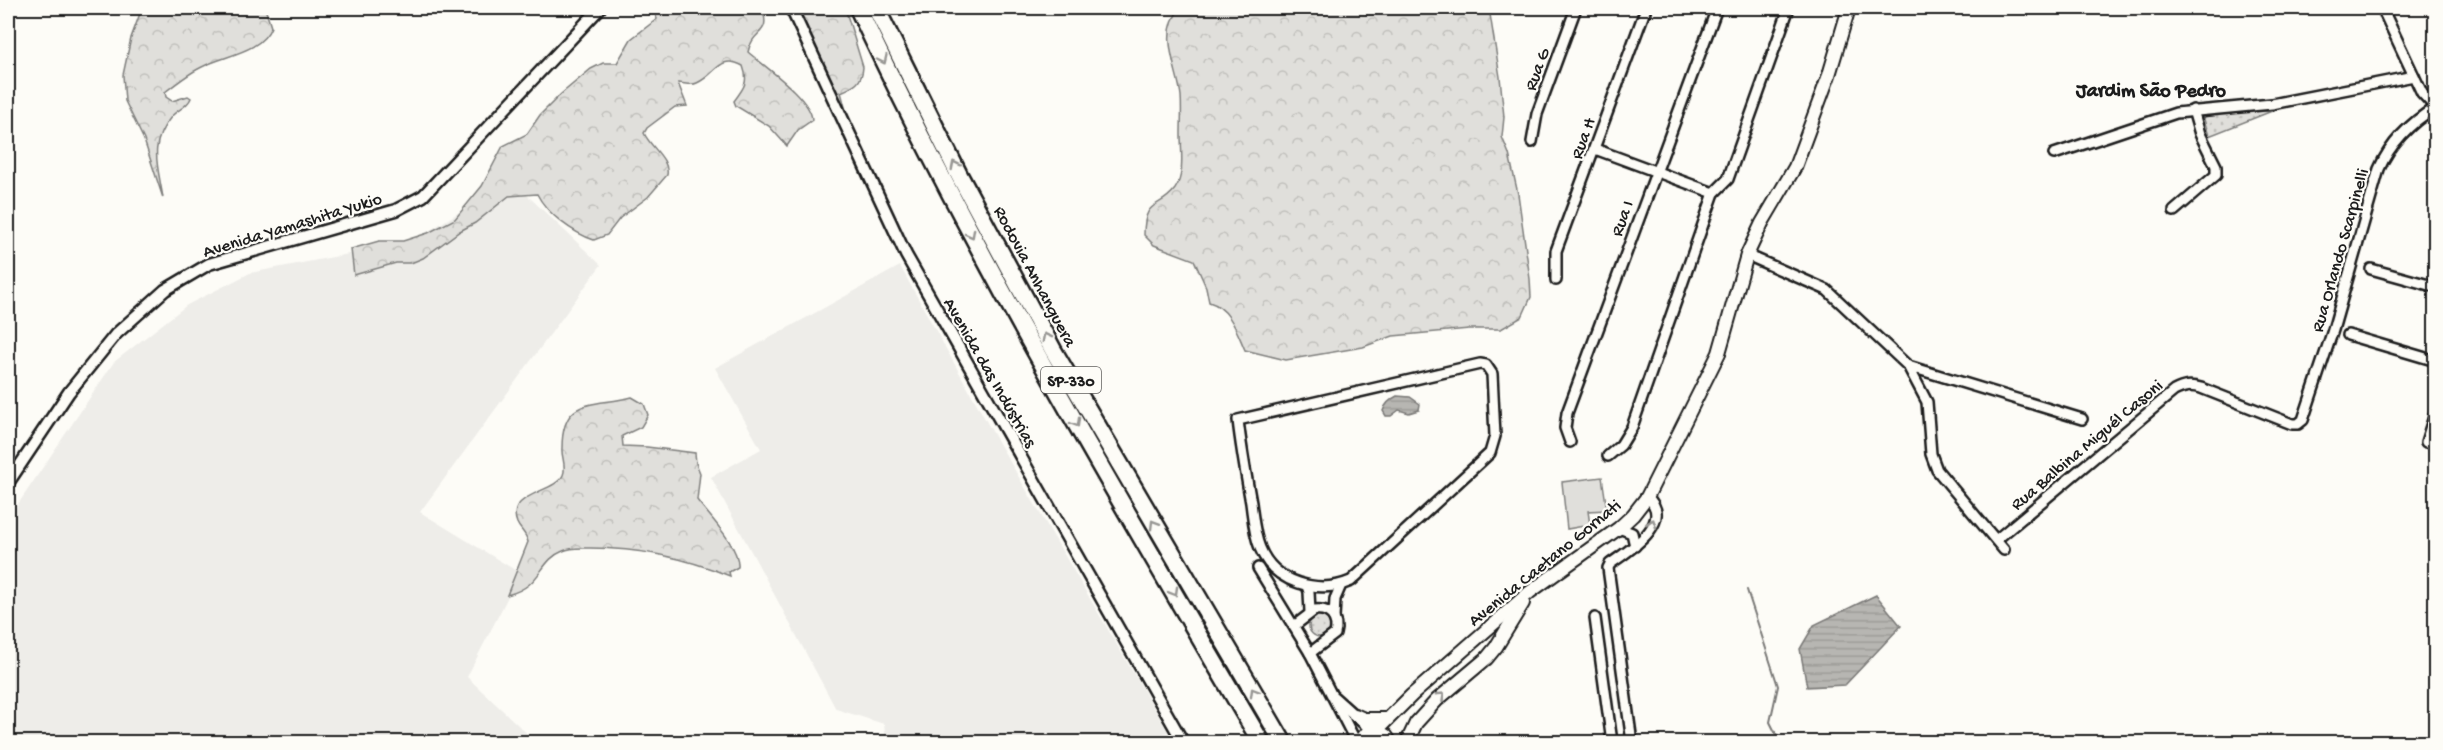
<svg xmlns="http://www.w3.org/2000/svg" width="2443" height="750" font-family="'Gochi Hand',sans-serif">
<defs>
<pattern id="forest-crowns" width="20" height="18" patternUnits="userSpaceOnUse" patternTransform="scale(1.5)"><rect width="20" height="18" fill="#e0dfdb"/><path d="M2 6a3 3 0 1 1 6 0M12 15a3 3 0 1 1 6 0" fill="none" stroke="#c0bfbb"/></pattern>
<pattern id="park-dots" width="8" height="8" patternUnits="userSpaceOnUse" patternTransform="scale(1.5)"><rect width="8" height="8" fill="#e0dfdb"/><path d="M2 2h.1M6 6h.1" fill="none" stroke="#c0bfbb" stroke-width="1.8" stroke-linecap="round"/></pattern>
<pattern id="water-rules" width="6" height="5" patternUnits="userSpaceOnUse" patternTransform="scale(1.5)"><rect width="6" height="5" fill="#b7b6b2"/><path d="M0 2.5h6" fill="none" stroke="#9d9c98"/></pattern>
</defs>
<rect width="100%" height="100%" fill="#fdfcf7"/>
<filter id="ink" filterUnits="userSpaceOnUse"><feTurbulence type="fractalNoise" baseFrequency=".0167" numOctaves="2"/><feDisplacementMap in="SourceGraphic" scale="12" xChannelSelector="R" yChannelSelector="G"/><feConvolveMatrix kernelMatrix="1 2 1 2 8 2 1 2 1" color-interpolation-filters="sRGB"/></filter>
<g filter="url(#ink)">
<g fill="#eeede9">
<path d="M511,180l90,85 -181,247 100,61 -53,104 69,65h-528v-223l106,-157 73,-57 63,-32 161,-31z"/>
<path d="M900,266l89,160 179,306 -22,10h-260l-2,-18 -48,-15 -125,-232 50,-28 -46,-81z"/>
</g>
<path fill="#e0dfdb" stroke="#7e7e7c" stroke-width="1.5" d="M1602,477l5,33 -19,1 2,14 -23,4 -5,-47z"/>
<g fill="url(#forest-crowns)" stroke="#7e7e7c" stroke-width="1.5">
<path d="M142,8h123l6,19c-10,25 -45,28 -67,39 -14,6 -27,17 -39,26l1,5 6,4 16,-5 3,2c-4,10 -14,11 -20,19 -23,28 -13,48 -8,81l-19,-58 -19,-39 -2,-26 8,-37z"/>
<path d="M653,8h109c10,28 -9,20 -14,44 16,14 64,47 64,68l-14,10 -11,16 -18,-20 -33,-20 -2,-5c10,-13 15,-19 9,-35 -24,-13 -27,9 -46,17 -5,3 -13,0 -19,0l9,23 -12,1 -28,21 -3,5c6,14 26,26 23,42l-19,22 -28,21 -13,17 -13,5c-21,-7 -47,-26 -57,-46l-28,2 -34,27 -15,8 -37,27 -12,5h-15l-42,12 -3,-26 28,-8h24l25,-8 27,-14 27,-33 21,-40 24,-12 13,-19 21,-21 30,-25 12,-6h14l14,-24 26,-20z"/>
<path d="M788,8h57l18,59c-1,16 -8,19 -22,25l5,19 -2,4c-21,-14 -24,-39 -33,-61 -7,-16 -15,-31 -23,-46z"/>
<path d="M1181,8h308l11,69 4,40 -2,20 7,17 9,40 12,85 1,18 -9,20 -21,12h-32l-76,7 -30,11 -77,13 -41,-10c-8,-18 -15,-42 -36,-48l-3,-15 -12,-27 -40,-15 -10,-10c0,-37 15,-25 31,-46 10,-14 6,-39 6,-55 0,-12 1,-25 0,-38 -3,-27 -24,-64 0,-88z"/>
<path d="M632,397l12,7 4,11 -7,12 -19,9 1,10 24,1 48,6 1,10 4,10 -3,27c12,16 43,47 41,67l-9,5 1,4c-44,-18 -92,-28 -140,-28 -8,0 -19,-1 -27,3 -25,10 -20,35 -56,44l21,-53c-2,-9 -8,-12 -11,-19 -12,-30 38,-30 46,-48 4,-9 -2,-18 -1,-27 0,-52 31,-41 70,-51z"/>
</g>
<g fill="url(#park-dots)" stroke="#7e7e7c" stroke-width="1.5">
<path d="M2241,111h31l-63,25 -6,-20 7,-3z"/>
<circle cx="1320" cy="626" r="11"/>
</g>
<g fill="url(#water-rules)" stroke="#797876" stroke-width="1.5">
<path d="M1397,396l13,1 10,7 -1,6 -10,3 -10,-3 -8,6h-5l-3,-5c2,-7 8,-12 14,-15z"/>
<path d="M1876,595l25,31 -56,59 -38,2 -7,-38 14,-24z"/>
</g>
<g fill="none" stroke-linecap="round" stroke-linejoin="round">
<path stroke="#797876" stroke-width="2" d="M1747,590l31,96 -8,36 6,12 11,8"/>
<defs>
<g id="minor">
<path d="M2382,8l40,85 13,14"/>
<path d="M1532,142l5,-28 39,-106"/>
<path d="M1595,149l119,44"/>
<path d="M2054,154l122,-41 96,-9 142,-28"/>
<path d="M2174,211l42,-36v-9l-16,-32 -7,-24"/>
<path d="M1747,255l80,35 81,76 19,36 4,52 6,16 67,80"/>
<path d="M2371,269l65,18"/>
<path d="M1556,280v-29l90,-243"/>
<path d="M2348,335l88,26"/>
<path d="M1480,364l6,1 6,9 3,62 -5,17 -139,128c-33,14 -77,2 -91,-33 -6,-14 -7,-31 -9,-45 -5,-28 -10,-56 -13,-83z"/>
<path d="M1908,366l174,53"/>
<path d="M1570,442l-5,-14 2,-15 150,-405"/>
<path d="M2426,442l10,-32"/>
<path d="M1608,456l13,-11 11,-18 82,-234 14,-14 61,-171"/>
<path d="M1619,528l13,5 3,13"/>
<path d="M1996,540l178,-149c10,-5 16,-6 27,-3l91,36h6l5,-4 30,-90 46,-161c12,-27 31,-46 57,-62"/>
<path d="M1258,568l52,85 46,89"/>
<path d="M1307,586l2,6 1,20"/>
<path d="M1334,618l1,-19 6,-14"/>
<path d="M1595,618l17,124"/>
<path d="M1294,626l21,-16c15,-2 24,9 20,24l-25,19"/>
<path d="M1334,697l38,34"/>
<path d="M1632,742l-24,-174 2,-4c18,-13 66,-42 37,-67"/>
</g>
<g id="tertiary">
<path d="M791,8l115,247 277,487"/>
<path d="M8,483l61,-91 47,-58 49,-44 44,-26 187,-54 27,-14 177,-188"/>
</g>
<g id="secondary">
<path d="M1355,715l9,4h23"/>
<path d="M1376,731l36,-36 118,-103 89,-64 14,-13 14,-18 72,-144 28,-98 15,-32 33,-56 34,-92 20,-67"/>
<path d="M1407,742l9,-19 21,-23 50,-42 9,-11 27,-44"/>
</g>
<path id="primary" d="M1361,742l6,-8 9,-3 9,5 4,6"/>
<g id="motorway">
<path d="M858,8c119,253 262,494 403,734"/>
<path d="M876,8l83,167 94,175 230,392"/>
</g>
</defs>
<use href="#minor" stroke="#1c1c1c" stroke-width="14"/>
<use href="#tertiary" stroke="#1c1c1c" stroke-width="15"/>
<use href="#secondary" stroke="#1c1c1c" stroke-width="16"/>
<use href="#primary" stroke="#1c1c1c" stroke-width="18"/>
<use href="#motorway" stroke="#1c1c1c" stroke-width="21"/>
<use href="#minor" stroke="#fdfcf7" stroke-width="9"/>
<use href="#tertiary" stroke="#fdfcf7" stroke-width="10"/>
<use href="#secondary" stroke="#fdfcf7" stroke-width="12"/>
<use href="#primary" stroke="#fdfcf7" stroke-width="14"/>
<use href="#motorway" stroke="#fdfcf7" stroke-width="16"/>
</g>
<defs><path id="oneway-chevron" d="M-2-3.5L2.5 0L-2 3.5" fill="none" stroke-width="1.6" stroke-linecap="round" stroke-linejoin="round" transform="scale(1.5)"/></defs>
<g stroke="#989794">
<use href="#oneway-chevron" transform="translate(883 60) rotate(65)"/>
<use href="#oneway-chevron" transform="translate(955 165) rotate(-117)"/>
<use href="#oneway-chevron" transform="translate(971 234) rotate(62)"/>
<use href="#oneway-chevron" transform="translate(1046 337) rotate(-118)"/>
<use href="#oneway-chevron" transform="translate(1076 423) rotate(60)"/>
<use href="#oneway-chevron" transform="translate(1652 523) rotate(-71)"/>
<use href="#oneway-chevron" transform="translate(1154 524) rotate(-121)"/>
<use href="#oneway-chevron" transform="translate(1174 592) rotate(60)"/>
<use href="#oneway-chevron" transform="translate(1254 692) rotate(-120)"/>
<use href="#oneway-chevron" transform="translate(1441 696) rotate(-43)"/>
</g>
</g>
<g text-anchor="middle" stroke-width="4.5" stroke-linejoin="round" paint-order="stroke">
<rect fill="#fdfcf7" stroke="#605f5e" stroke-width="1.5" x="1041" y="367" width="60" height="26" rx="4.5"/>
<g font-size="16" font-weight="bold" fill="#1c1c1c">
<text x="1071" y="386">SP-330</text>
</g>
<g font-size="18" fill="#1c1c1c" stroke="#fdfcf7">
<text transform="translate(1536 69) rotate(-70)" y="6">Rua G</text>
<text transform="translate(1582 138) rotate(-70)" y="6">Rua H</text>
<text transform="translate(1621 218) rotate(-70)" y="6">Rua I</text>
<text transform="translate(292 224) rotate(-17)" y="6">Avenida Yamashita Yukio</text>
<text transform="translate(2339 250) rotate(-74)" y="6">Rua Orlando Scarpinelli</text>
<text transform="translate(1036 276) rotate(62)" y="6">Rodovia Anhanguera</text>
<text transform="translate(991 372) rotate(60)" y="6">Avenida das Indústrias</text>
<text transform="translate(2086 444) rotate(-40)" y="6">Rua Balbina Miguél Casoni</text>
<text transform="translate(1544 562) rotate(-39)" y="6">Avenida Caetano Gornati</text>
</g>
<g font-size="20" font-weight="bold" fill="#1c1c1c" stroke="#fdfcf7">
<text x="2151" y="96">Jardim São Pedro</text>
</g>
</g>
<rect width="2443" height="750" fill="none" stroke="#fdfcf7" stroke-width="30"/>
<rect x="15" y="15" width="2413" height="720" fill="none" stroke="#1c1c1c" stroke-width="2" filter="url(#ink)"/>
</svg>
